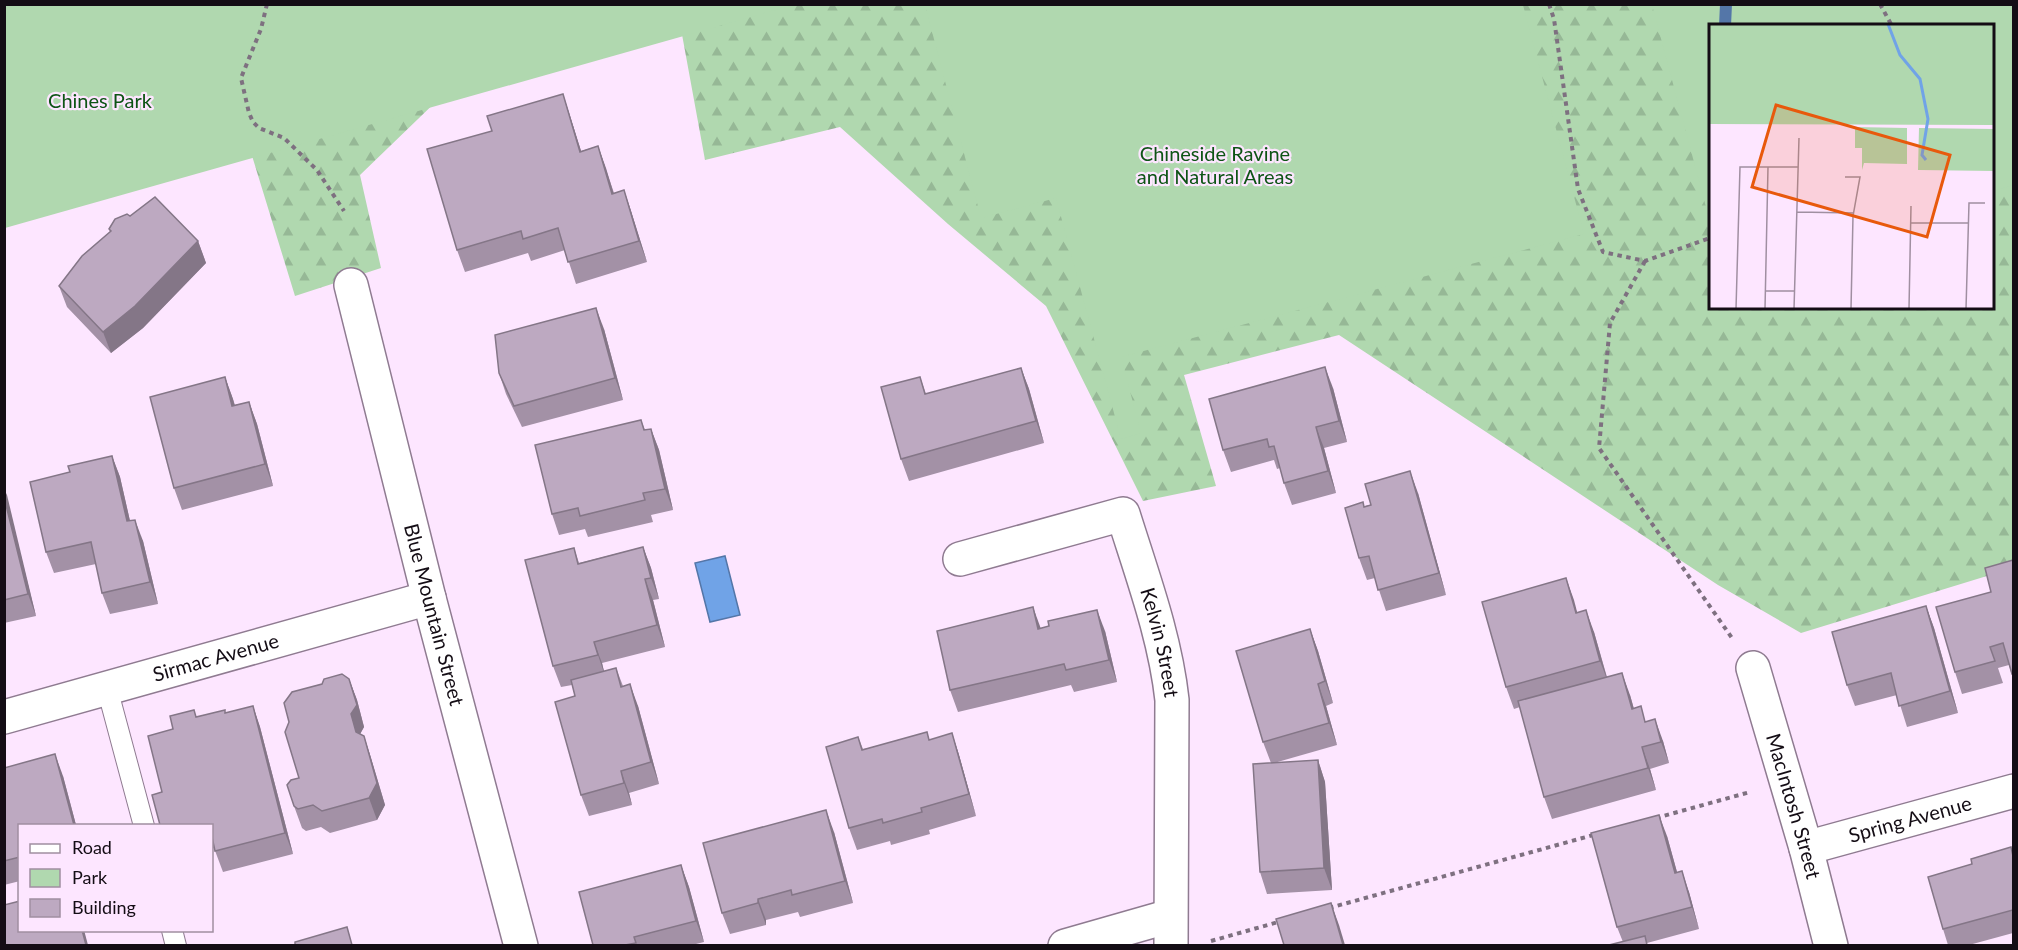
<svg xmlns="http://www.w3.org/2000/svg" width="2018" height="950" font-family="Lato,sans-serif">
<defs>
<pattern id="forest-firs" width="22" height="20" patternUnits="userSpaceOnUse" patternTransform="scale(1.5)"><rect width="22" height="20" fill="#b0d8af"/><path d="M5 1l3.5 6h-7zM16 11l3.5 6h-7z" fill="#96b896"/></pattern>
</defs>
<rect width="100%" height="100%" fill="#fde6ff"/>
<g fill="url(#forest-firs)" fill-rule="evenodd">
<path d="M4,5l443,86 -87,84 21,93 -86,28 -50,-163z"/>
<path d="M635,5h1378v563l-212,65 -83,-48 -379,-250 -155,40 32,111 -73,15 -97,-195 -98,-82 -108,-97 -135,33 -24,-131zM1710,26h282v282h-282z"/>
</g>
<g fill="#b0d8af">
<path d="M5,4h788v1l-788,223z"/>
<path d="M925,5h598l61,229 -463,123 20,76 -20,6 -65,-241 -75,20z"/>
<path d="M1652,5h361v180l-20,6 -1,-165h-282v196z"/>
</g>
<path fill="#70a3e7" stroke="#5476a8" stroke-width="1.5" d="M725,556l15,59 -30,7 -15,-59z"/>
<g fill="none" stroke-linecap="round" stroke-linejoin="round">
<path stroke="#5476a8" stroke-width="12" d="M1725,26l1,-22"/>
<defs>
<g id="service">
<path d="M107,688l37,138"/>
<path d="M172,930l4,16"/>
</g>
<g id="minor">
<path id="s1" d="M351,285l78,313 92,348"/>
<path id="s2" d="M960,559l163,-45c19,61 42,122 49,186l-1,246"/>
<path id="s3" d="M1753,668l53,180 25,98"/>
<path id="s4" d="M4,717l425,-119"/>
<path id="s5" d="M1806,848l208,-57"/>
<path d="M1065,946l105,-30"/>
</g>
</defs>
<use href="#service" stroke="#8f7b91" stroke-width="22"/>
<use href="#minor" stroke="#8f7b91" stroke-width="36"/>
<g stroke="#7e7080" stroke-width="4" stroke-dasharray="4.5 4.5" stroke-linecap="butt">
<path d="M267,4l-6,25 -20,49 8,35 4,9 6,6 25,10 33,32 27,41"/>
<path d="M1549,4l5,15 24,170 25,63 42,9 65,-23"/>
<path d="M1880,4l12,22"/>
<path d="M1645,261l-35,62 -11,125 133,190"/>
<path d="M1656,818l94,-26"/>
<path d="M1329,908l268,-74"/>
<path d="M1211,941l71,-20"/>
</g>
<use href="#service" stroke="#fff" stroke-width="20"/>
<use href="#minor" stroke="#fff" stroke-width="33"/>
</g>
<g fill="#a391a6">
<path d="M563,94l7,22 11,35 17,-5 16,47 10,-3 7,21 16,51 -71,22 -11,-34 -34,11 -3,-8 -63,19 -8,-22 35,-119z"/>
<path d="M130,216l68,25 8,22 -63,65 -32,25 -44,-46 -8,-21 51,-54 -1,-3z"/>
<path d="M604,329l19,71 -101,27 -16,-33 -7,-21z"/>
<path d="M1021,368l8,21 15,54 -135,38 -8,-22 19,-82 6,17z"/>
<path d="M225,377l10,28 14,-3 8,22 16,62 -91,24 -8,-22z"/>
<path d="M1333,388l14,54 -23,6 12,45 -44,12 -8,-22 -4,-15 -3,1 -3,-9 -43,12 -8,-22z"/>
<path d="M641,420l4,10 6,-1 8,21 14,60 -22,5 2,7 -65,15 -3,-8 -26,6 -7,-21z"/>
<path d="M112,456l8,21 10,44 13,20 15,63 -48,10 -8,-21 -6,-29 -42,9 -8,-21 24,-80z"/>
<path d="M4,489l32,127 -32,7z"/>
<path d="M1418,493l28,102 -60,16 -11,-33 -8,2 -8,-22 6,-52z"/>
<path d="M643,547l8,21 8,31 -6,1 12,47 -63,16 2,8 12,-3 7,18 15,20 21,78 -30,9 3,12 -43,11 -8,-21 -6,-99 -3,-11 -11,2 -8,-21 21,-118 5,15z"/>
<path d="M2013,560v119l-4,-14 -11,3 5,15 -41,11 -7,-22 36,-80z"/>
<path d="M1566,578l11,35 17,19 13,45 23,18 4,14 29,32 6,22 -19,6 6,21 -104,29 -8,-22 -24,-90 -6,2 -8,-22z"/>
<path d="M1926,606l8,22 24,85 -51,14 -10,-32 -42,11 -8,-21z"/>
<path d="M1041,628l64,3 12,51 -43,10 -3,-7 -113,27 -8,-22z"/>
<path d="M1310,629l8,22 15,52 -7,3 11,39 -63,18 44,-3 7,22 7,108 -65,4 -7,-22 11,-109 -8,-21z"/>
<path d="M349,679l8,21 7,27 -4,7 4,2 7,22 14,47 -8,15 -47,13 -9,-6 -15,4 -4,-3 -8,-22 5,-28z"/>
<path d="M253,706l7,21 33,127 -70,18 -9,-24 -2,1v-24l-50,-33 11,-63 21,-19 2,7 30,-4z"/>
<path d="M952,733l7,22 17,61 -47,14 1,4 -39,11 -1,-4 -33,9 -8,-22 9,-91 5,12 67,-9z"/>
<path d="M4,768l59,8 13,49h-56v56l-16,4z"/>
<path d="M834,832l19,71 -53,14 -2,-5 -32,8v5l-36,9 -8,-21z"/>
<path d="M1667,836l10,36 12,20 10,37 -52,14 -24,-1 -6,-15z"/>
<path d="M2013,854v79l-44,12h-21l-5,-16z"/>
<path d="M681,865l8,22 15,55 -12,3h-99z"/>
</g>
<g fill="#847687">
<path d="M563,94l7,22 18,57 -8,-21z"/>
<path d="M598,146l8,22 14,47 -8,-21z"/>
<path d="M624,190l7,21 16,51 -8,-21z"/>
<path d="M198,241l8,22 -63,65 -32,25 -8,-21z"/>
<path d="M596,308l8,21 19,71 -8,-22z"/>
<path d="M1325,367l8,21 14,54 -8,-21z"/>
<path d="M1021,368l8,21 15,54 -8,-22z"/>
<path d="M225,377l8,22 7,29 -8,-22z"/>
<path d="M249,402l8,22 16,62 -8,-22z"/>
<path d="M1316,427l8,21 12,45 -8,-22z"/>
<path d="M651,429l8,21 14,60 -8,-21z"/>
<path d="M112,456l8,21 15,66 -8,-22z"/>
<path d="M1410,471l8,22 28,102 -7,-22z"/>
<path d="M4,489l3,6 29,121 -8,-22 -24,-97z"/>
<path d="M135,520l8,21 15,63 -8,-22z"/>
<path d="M643,547l8,21 8,31 -8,-21z"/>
<path d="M1566,578l8,22 9,35 -7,-22z"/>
<path d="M645,579l8,21 12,47 -8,-22z"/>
<path d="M1926,606l8,22 24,85 -8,-22z"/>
<path d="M1033,607l8,22h-3z"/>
<path d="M1097,610l8,21 12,51 -8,-22z"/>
<path d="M1586,610l8,22 14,50 -8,-21z"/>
<path d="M1310,629l8,22 15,52 -8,-22z"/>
<path d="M594,642l8,21 3,13 -7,-21z"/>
<path d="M1622,673l8,22 10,36 -8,-22z"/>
<path d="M349,679l8,21 7,27 -5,9 -3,-4 -5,-18z"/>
<path d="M630,684l8,22 21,78 -8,-22z"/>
<path d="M1318,684l8,22 11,39 -8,-22z"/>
<path d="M253,706l7,21 33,127 -8,-21z"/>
<path d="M1655,719l8,22 6,22 -8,-21z"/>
<path d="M952,733l7,22 17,61 -7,-22z"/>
<path d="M364,736l7,22 14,47 -8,15 -8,-22z"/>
<path d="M1642,747l8,22 6,21 -8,-22z"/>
<path d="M55,754l8,22 13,49h-2z"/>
<path d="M1318,760l7,22 7,108 -8,-22z"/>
<path d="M621,771l8,22 3,12 -8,-22z"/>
<path d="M826,810l8,22 19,71 -8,-22z"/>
<path d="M1659,815l8,21 16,58 -8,-21z"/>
<path d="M681,865l8,22 15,55 -8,-21z"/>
<path d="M1682,871l7,21 10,37 -7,-22z"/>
<path d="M758,899l8,21v5l-8,-22z"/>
<path d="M1331,903l8,22 6,20h-2z"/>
<path d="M82,930h2l4,15h-2z"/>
</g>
<g fill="#bda9c1" stroke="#847687" stroke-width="1.5">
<path d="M563,94l17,58 18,-6 14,48 12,-4 15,51 -71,21 -10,-34 -35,11 -2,-8 -64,19 -30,-101 65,-18 -5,-15z"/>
<path d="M155,197l43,44 -63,65 -32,26 -44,-46 23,-30 29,-25 -2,-2 6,-10 12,-5 3,2z"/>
<path d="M596,308l19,70 -101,28 -15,-33 -4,-38z"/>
<path d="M1325,367l14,54 -23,6 12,44 -44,12 -10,-37 -5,1 -2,-8 -44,11 -14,-51z"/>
<path d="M1021,368l15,53 -135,38 -20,-72 39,-10 5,17z"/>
<path d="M225,377l7,29 17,-4 16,62 -91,24 -24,-91z"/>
<path d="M641,420l3,10 7,-1 14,60 -22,4 2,7 -65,16 -2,-8 -26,6 -17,-69z"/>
<path d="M112,456l15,65 8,-1 15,62 -48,11 -11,-51 -45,10 -16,-70 40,-10 -2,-6z"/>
<path d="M1410,471l29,102 -61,17 -9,-34 -10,2 -14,-50 18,-6 1,5 7,-2 -6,-21z"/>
<path d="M4,497l24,97 -24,6z"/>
<path d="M643,547l8,31 -6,1 12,46 -63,17 4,13 -45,11 -28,-106 49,-12 4,16z"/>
<path d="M2013,560v114h-1l-9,-31 -13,4 5,14 -40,11 -19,-65 55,-15 -6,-24z"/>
<path d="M1566,578l10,35 10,-3 14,51 -94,26 -24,-85z"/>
<path d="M1926,606l24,85 -51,15 -8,-33 -44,12 -15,-53z"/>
<path d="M1033,607l5,22 11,-3 -1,-5 49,-11 12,50 -43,10 -2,-6 -114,26 -13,-59z"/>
<path d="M1310,629l15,52 -7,3 11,39 -66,19 -27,-91z"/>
<path d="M616,668l5,19 9,-3 21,78 -30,9 3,12 -43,12 -26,-93 20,-6 -4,-16z"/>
<path d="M1622,673l10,36 9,-3 4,16 10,-3 6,23 -19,5 6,21 -104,29 -26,-96z"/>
<path d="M342,674l7,5 8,26 -6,9 5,18 8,4 13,47 -8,15 -47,13 -9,-6 -15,4 -4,-3 -7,-21 4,-5 8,-2 -14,-46 4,-10 -5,-19 8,-11 30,-8 2,-5z"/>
<path d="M253,706l32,127 -70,18 -3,-14v-12h-52l-8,-30 10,-3 -14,-56 25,-7 -3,-13 24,-6 2,7 29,-7v3z"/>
<path d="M927,732l2,8 23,-7 17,61 -48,14 1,4 -39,11 -1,-4 -33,9 -23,-81 32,-10 4,13z"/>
<path d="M55,754l19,71h-54v32l-16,4v-93z"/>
<path d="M1318,760l6,108 -64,4 -7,-108z"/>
<path d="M826,810l19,71 -53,14 -1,-5 -33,9v4l-36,10 -19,-70z"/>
<path d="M1659,815l16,58 7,-2 10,36 -75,20 -26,-94z"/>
<path d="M2011,847l2,9v54l-70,19 -15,-52 44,-13 -1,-5z"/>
<path d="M681,865l15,56 -62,16 2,6 -11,2h-32l-14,-53z"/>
<path d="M20,901v29h62l4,15h-82v-40z"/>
<path d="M1331,903l12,42h-59l-8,-26z"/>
<path d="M347,927l5,18h-57v-3z"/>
<path d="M1645,936l2,9h-38z"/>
</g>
<g text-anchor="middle" stroke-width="4.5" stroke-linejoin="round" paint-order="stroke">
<g font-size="20" fill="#0d5415" stroke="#fde6ff">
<text x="100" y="108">Chines Park</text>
<text x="1215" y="161">Chineside Ravine<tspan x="1215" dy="23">and Natural Areas</tspan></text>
</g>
<g font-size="20" fill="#140d15" stroke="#fde6ff">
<text dy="7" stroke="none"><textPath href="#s1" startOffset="340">Blue Mountain Street</textPath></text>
<text dy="7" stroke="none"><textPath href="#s2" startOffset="303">Kelvin Street</textPath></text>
<text dy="7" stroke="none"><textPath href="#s4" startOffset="220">Sirmac Avenue</textPath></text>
<text dy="7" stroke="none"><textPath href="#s3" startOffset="144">MacIntosh Street</textPath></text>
<text dy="7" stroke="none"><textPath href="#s5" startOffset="108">Spring Avenue</textPath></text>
</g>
</g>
<g transform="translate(1709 24)">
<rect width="285" height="285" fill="#fde6ff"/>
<path d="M0,0h285v101l-285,-1zM146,103l52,1v36l-43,-1 -2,7v-22h-7zM210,104l75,1v42l-76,-1z" fill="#b0d8af"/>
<path fill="none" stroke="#70a3e7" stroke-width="3" d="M179,0l12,31 20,24 8,40 -6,36 4,5"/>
<path fill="none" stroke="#a08fa1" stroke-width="1.5" d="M136,153h15l-7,39 -2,93M88,188l57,1M202,199h57M56,267h29M27,285l4,-142h58M56,285l3,-142M85,285l5,-171M200,285l2,-103M257,285l3,-106h16"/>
<path fill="#e8590c" fill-opacity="0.15" stroke="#e8590c" stroke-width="3" d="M67,81l174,50 -23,82 -175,-50z"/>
<rect width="285" height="285" fill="none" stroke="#140d15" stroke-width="3"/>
</g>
<rect width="2018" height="950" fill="none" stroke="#140d15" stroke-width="12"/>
<rect x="18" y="824" width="195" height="108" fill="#fde6ff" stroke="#a08fa1" stroke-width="1.5"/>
<rect x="30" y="844" width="30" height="9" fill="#ffffff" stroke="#a08fa1" stroke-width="1.5"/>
<text x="72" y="854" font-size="18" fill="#140d15">Road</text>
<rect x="30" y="869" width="30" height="18" fill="#b0d8af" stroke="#a08fa1" stroke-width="1.5"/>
<text x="72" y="884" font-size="18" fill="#140d15">Park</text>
<rect x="30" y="899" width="30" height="18" fill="#bda9c1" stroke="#a08fa1" stroke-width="1.5"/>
<text x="72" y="914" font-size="18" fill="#140d15">Building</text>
</svg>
